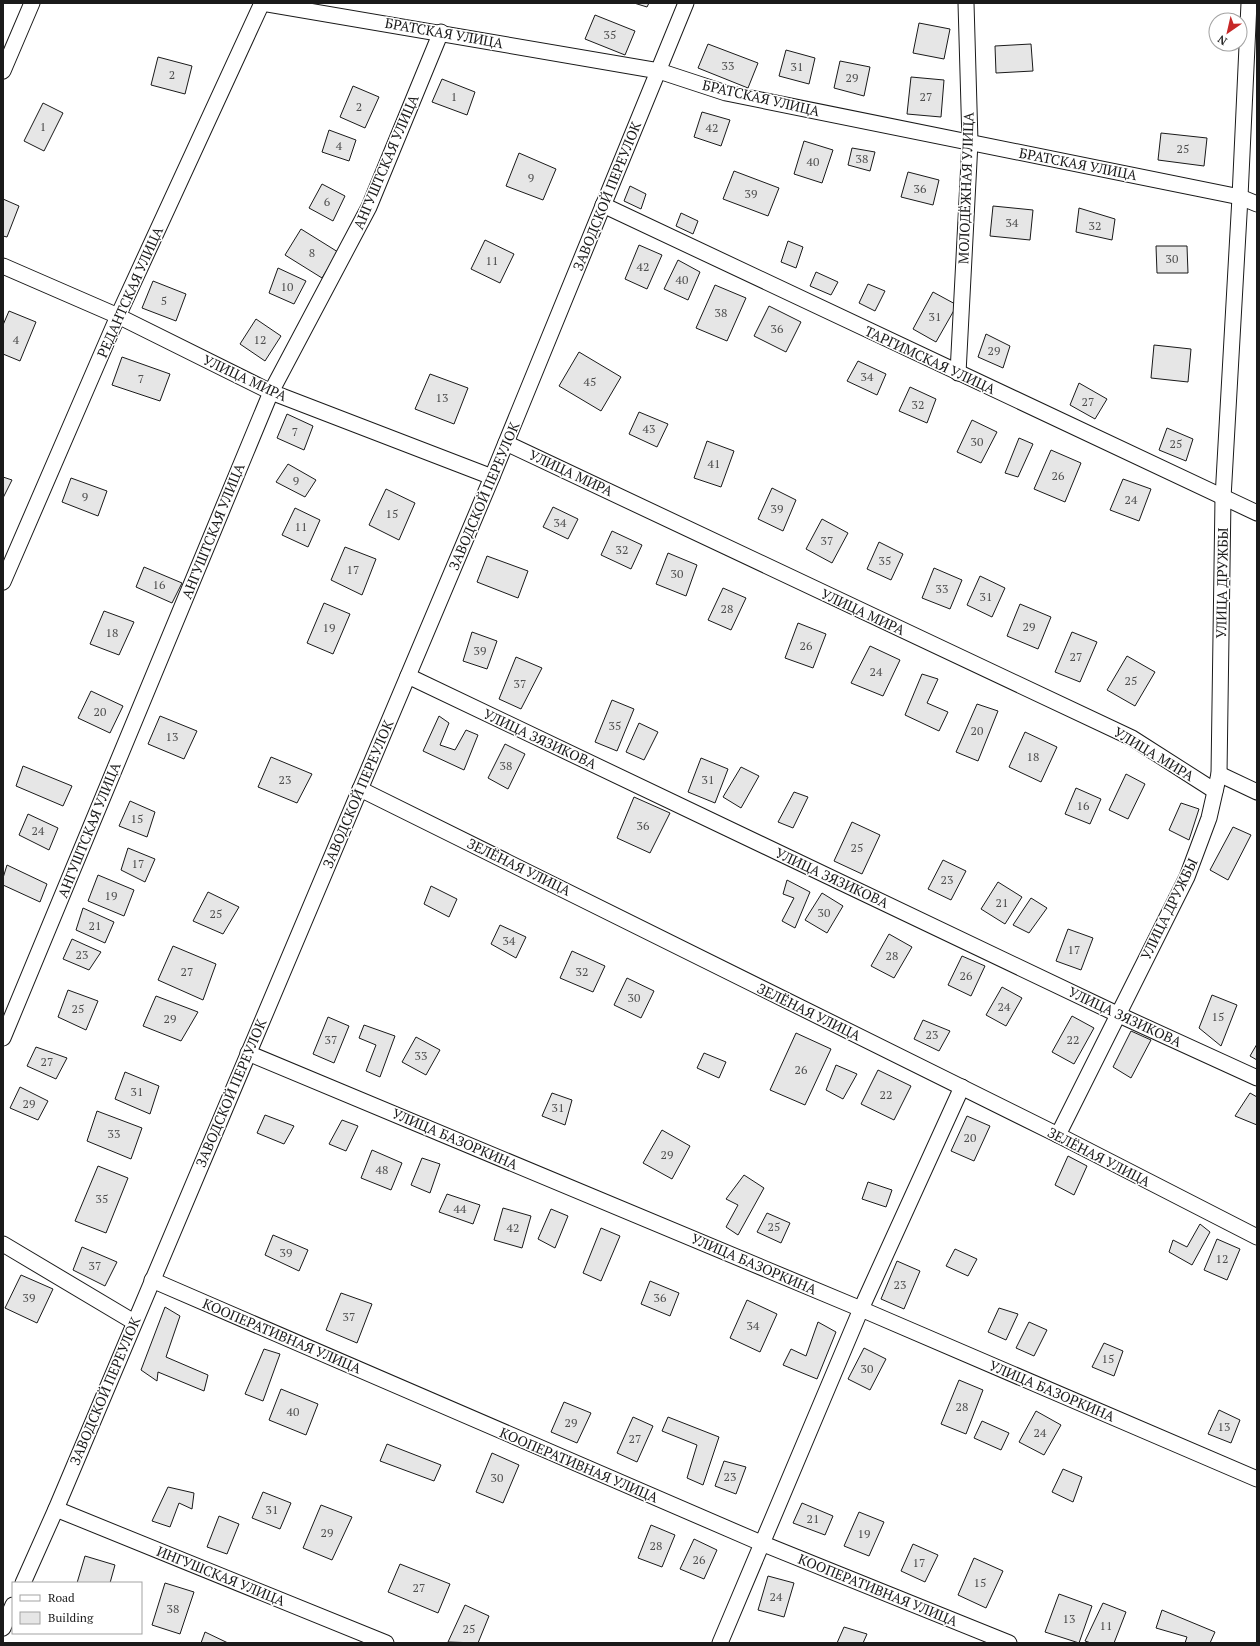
<svg xmlns="http://www.w3.org/2000/svg" width="1260" height="1646" font-family="'PT Serif',serif">
<rect width="100%" height="100%" fill="#fff"/>
<g fill="#e6e6e6" stroke="#1a1a1a">
<path d="M634,3h15l-2,4z"/>
<path d="M595,15l40,16 -10,24 -40,-16z"/>
<path d="M919,23l31,6 -6,30 -31,-6z"/>
<path d="M708,44l50,19 -10,25 -50,-20z"/>
<path d="M1031,44l2,27 -37,2 -1,-27z"/>
<path d="M786,50l29,8 -6,26 -30,-8z"/>
<path d="M158,57l34,9 -7,28 -34,-9z"/>
<path d="M840,61l30,6 -6,29 -30,-8z"/>
<path d="M911,77l33,3 -3,37 -34,-3z"/>
<path d="M442,79l33,13 -8,23 -35,-13z"/>
<path d="M353,86l26,11 -14,31 -25,-11z"/>
<path d="M43,103l20,10 -19,38 -20,-10z"/>
<path d="M702,112l28,8 -9,26 -27,-9z"/>
<path d="M329,130l27,10 -7,21 -27,-9z"/>
<path d="M1161,133l46,5 -3,28 -46,-6z"/>
<path d="M804,141l29,9 -11,33 -28,-9z"/>
<path d="M852,148l23,4 -5,19 -22,-6z"/>
<path d="M519,153l37,16 -13,31 -37,-14z"/>
<path d="M734,171l45,17 -11,28 -45,-17z"/>
<path d="M908,172l31,8 -6,25 -32,-8z"/>
<path d="M322,184l23,12 -12,25 -24,-13z"/>
<path d="M630,186l16,8 -5,15 -17,-8z"/>
<path d="M3,199l16,7 -12,31 -4,-1z"/>
<path d="M993,206l40,4 -3,30 -40,-4z"/>
<path d="M1079,208l36,11 -3,21 -36,-8z"/>
<path d="M681,213l17,8 -5,13 -17,-8z"/>
<path d="M301,229l37,23 -16,26 -37,-23z"/>
<path d="M485,240l29,14 -14,29 -29,-14z"/>
<path d="M788,241l15,6 -7,21 -15,-6z"/>
<path d="M639,245l23,10 -15,34 -22,-10z"/>
<path d="M1156,246h31l1,27h-31z"/>
<path d="M678,260l22,12 -12,28 -24,-11z"/>
<path d="M278,268l28,13 -12,23 -25,-11z"/>
<path d="M816,272l22,10 -7,13 -21,-9z"/>
<path d="M153,281l33,13 -10,27 -34,-13z"/>
<path d="M868,284l17,7 -10,20 -16,-8z"/>
<path d="M715,285l31,13 -19,43 -31,-13z"/>
<path d="M933,292l24,13 -21,37 -23,-13z"/>
<path d="M769,306l32,16 -15,30 -32,-16z"/>
<path d="M9,311l27,11 -16,39 -17,-7v-29z"/>
<path d="M256,319l25,17 -16,25 -25,-17z"/>
<path d="M986,334l24,12 -7,22 -25,-11z"/>
<path d="M1154,345l37,4 -3,33 -37,-4z"/>
<path d="M579,352l42,25 -20,34 -42,-25z"/>
<path d="M122,357l48,17 -10,27 -48,-16z"/>
<path d="M858,361l28,13 -9,21 -30,-14z"/>
<path d="M430,374l38,14 -14,36 -39,-15z"/>
<path d="M1079,383l28,16 -12,20 -25,-14z"/>
<path d="M910,387l26,12 -9,24 -28,-12z"/>
<path d="M639,412l29,12 -11,23 -28,-13z"/>
<path d="M287,414l26,12 -9,24 -27,-12z"/>
<path d="M972,420l25,12 -16,31 -24,-11z"/>
<path d="M1167,428l26,11 -7,22 -27,-11z"/>
<path d="M1019,438l14,6 -15,33 -13,-4z"/>
<path d="M707,441l27,10 -13,36 -27,-9z"/>
<path d="M1051,450l30,13 -16,39 -31,-13z"/>
<path d="M288,464l28,16 -11,17 -29,-15z"/>
<path d="M3,477l9,3 -9,18z"/>
<path d="M71,478l36,13 -9,25 -36,-14z"/>
<path d="M1123,479l28,10 -12,32 -29,-11z"/>
<path d="M772,488l24,12 -13,31 -25,-12z"/>
<path d="M386,489l29,14 -16,37 -30,-15z"/>
<path d="M553,507l25,12 -10,20 -25,-12z"/>
<path d="M295,508l25,12 -12,27 -26,-12z"/>
<path d="M822,519l26,14 -16,30 -26,-14z"/>
<path d="M612,531l30,14 -11,24 -30,-14z"/>
<path d="M879,542l24,12 -12,26 -24,-11z"/>
<path d="M345,547l31,12 -14,36 -31,-15z"/>
<path d="M668,553l29,12 -11,31 -30,-12z"/>
<path d="M487,556l41,15 -10,27 -41,-16z"/>
<path d="M144,567l38,16 -10,20 -36,-16z"/>
<path d="M934,568l28,12 -12,29 -28,-11z"/>
<path d="M980,576l25,12 -13,29 -25,-12z"/>
<path d="M723,588l23,10 -15,32 -23,-10z"/>
<path d="M324,603l26,11 -17,40 -26,-11z"/>
<path d="M1020,604l31,13 -13,32 -31,-13z"/>
<path d="M104,611l30,11 -15,33 -29,-11z"/>
<path d="M798,623l28,11 -13,34 -28,-10z"/>
<path d="M472,632l25,9 -10,28 -24,-8z"/>
<path d="M1072,632l25,10 -17,40 -25,-10z"/>
<path d="M870,646l30,14 -17,36 -32,-13z"/>
<path d="M1127,656l28,16 -20,34 -28,-16z"/>
<path d="M516,657l26,11 -21,41 -22,-10z"/>
<path d="M922,674l16,5 -11,24 21,9 -9,19 -34,-16z"/>
<path d="M91,691l32,15 -13,27 -32,-15z"/>
<path d="M612,700l22,9 -17,42 -22,-9z"/>
<path d="M977,704l21,7 -20,50 -22,-9z"/>
<path d="M160,716l37,15 -13,28 -36,-15z"/>
<path d="M439,716l10,7 -9,22 15,5 11,-20 12,5 -14,35 -41,-19z"/>
<path d="M639,723l19,9 -14,28 -18,-8z"/>
<path d="M1025,732l32,15 -16,35 -32,-15z"/>
<path d="M505,744l20,10 -17,35 -20,-11z"/>
<path d="M271,757l41,17 -15,29 -39,-16z"/>
<path d="M701,758l27,11 -13,34 -27,-11z"/>
<path d="M23,766l49,20 -9,20 -47,-20z"/>
<path d="M741,767l18,9 -18,32 -18,-11z"/>
<path d="M1126,774l19,10 -17,35 -19,-9z"/>
<path d="M1076,788l25,11 -11,25 -25,-10z"/>
<path d="M794,792l14,5 -15,31 -15,-6z"/>
<path d="M634,797l36,16 -20,40 -33,-15z"/>
<path d="M130,801l25,11 -8,25 -28,-11z"/>
<path d="M1181,803l18,6 -10,31 -20,-10z"/>
<path d="M28,814l30,14 -9,22 -30,-15z"/>
<path d="M852,822l28,13 -18,39 -28,-13z"/>
<path d="M1233,827l18,8 -23,45 -18,-10z"/>
<path d="M128,848l27,11 -10,23 -24,-12z"/>
<path d="M943,860l23,11 -15,29 -23,-11z"/>
<path d="M7,865l40,19 -7,18 -37,-17v-7z"/>
<path d="M98,875l36,15 -10,26 -36,-15z"/>
<path d="M787,880l23,12 -15,36 -13,-7 12,-23 -11,-4z"/>
<path d="M998,882l24,15 -17,27 -24,-15z"/>
<path d="M431,886l26,13 -8,18 -25,-13z"/>
<path d="M208,892l31,15 -16,27 -30,-13z"/>
<path d="M822,893l21,13 -16,27 -22,-13z"/>
<path d="M1031,898l16,10 -18,25 -16,-8z"/>
<path d="M83,908l31,14 -9,21 -29,-13z"/>
<path d="M500,925l26,12 -10,21 -25,-14z"/>
<path d="M1068,929l25,9 -12,32 -25,-9z"/>
<path d="M889,934l23,13 -18,31 -23,-12z"/>
<path d="M72,939l29,13 -12,18 -26,-11z"/>
<path d="M173,946l43,18 -13,36 -45,-20z"/>
<path d="M572,951l33,15 -12,26 -33,-14z"/>
<path d="M962,956l23,10 -14,30 -23,-11z"/>
<path d="M627,978l27,13 -13,27 -27,-13z"/>
<path d="M1002,987l20,11 -16,28 -20,-11z"/>
<path d="M68,990l30,11 -12,29 -28,-13z"/>
<path d="M1212,995l25,10 -16,41 -22,-18z"/>
<path d="M156,996l42,16 -17,29 -38,-15z"/>
<path d="M1072,1016l22,12 -20,36 -22,-12z"/>
<path d="M328,1017l21,9 -15,37 -21,-9z"/>
<path d="M923,1020l27,11 -11,20 -25,-12z"/>
<path d="M364,1025l31,11 -15,41 -14,-6 10,-26 -17,-7z"/>
<path d="M1131,1031l20,9 -20,38 -18,-11z"/>
<path d="M796,1033l35,16 -26,56 -35,-15z"/>
<path d="M416,1037l24,13 -14,25 -24,-13z"/>
<path d="M1257,1044v16l-7,-4z"/>
<path d="M36,1047l31,11 -11,21 -29,-13z"/>
<path d="M704,1053l22,9 -7,16 -22,-10z"/>
<path d="M836,1065l21,9 -14,25 -17,-9z"/>
<path d="M878,1070l33,16 -17,34 -33,-16z"/>
<path d="M125,1072l34,14 -9,28 -35,-15z"/>
<path d="M20,1087l28,14 -10,19 -28,-12z"/>
<path d="M552,1093l20,7 -7,25 -23,-9z"/>
<path d="M1250,1093l7,4v28l-22,-9z"/>
<path d="M97,1111l45,17 -11,31 -44,-18z"/>
<path d="M265,1115l29,11 -10,18 -27,-11z"/>
<path d="M967,1116l23,10 -16,35 -23,-10z"/>
<path d="M342,1120l16,6 -12,25 -17,-7z"/>
<path d="M662,1130l28,16 -18,33 -29,-16z"/>
<path d="M372,1150l30,13 -11,27 -30,-12z"/>
<path d="M1068,1156l19,10 -13,29 -19,-10z"/>
<path d="M422,1158l18,6 -10,29 -19,-8z"/>
<path d="M98,1166l30,12 -22,55 -31,-12z"/>
<path d="M744,1175l20,13 -26,47 -12,-8 12,-22 -12,-6z"/>
<path d="M868,1182l24,8 -6,17 -24,-8z"/>
<path d="M447,1194l33,11 -7,19 -34,-12z"/>
<path d="M503,1208l28,8 -9,32 -28,-8z"/>
<path d="M551,1209l17,7 -13,32 -17,-9z"/>
<path d="M767,1213l23,10 -9,20 -24,-11z"/>
<path d="M1200,1224l10,8 -18,33 -23,-13 4,-12 14,7z"/>
<path d="M601,1228l19,8 -19,45 -18,-8z"/>
<path d="M273,1235l35,15 -9,21 -34,-16z"/>
<path d="M1217,1239l23,10 -13,31 -23,-10z"/>
<path d="M82,1247l35,15 -12,24 -32,-16z"/>
<path d="M955,1249l22,10 -9,17 -22,-10z"/>
<path d="M897,1261l23,10 -16,38 -23,-10z"/>
<path d="M21,1275l32,14 -16,34 -32,-15z"/>
<path d="M650,1281l29,12 -9,23 -29,-12z"/>
<path d="M341,1293l31,11 -15,39 -31,-13z"/>
<path d="M747,1300l30,14 -17,38 -30,-14z"/>
<path d="M165,1307l15,9 -14,41 42,18 -4,16 -46,-19 -1,9 -16,-11z"/>
<path d="M999,1308l19,6 -12,26 -18,-8z"/>
<path d="M818,1322l18,10 -19,47 -34,-14 8,-16 15,7z"/>
<path d="M1029,1322l18,8 -13,26 -18,-8z"/>
<path d="M1104,1343l19,8 -9,25 -22,-9z"/>
<path d="M864,1348l22,11 -16,31 -22,-11z"/>
<path d="M264,1349l16,5 -17,47 -18,-7z"/>
<path d="M959,1380l24,10 -17,44 -25,-10z"/>
<path d="M281,1389l37,15 -12,31 -37,-15z"/>
<path d="M564,1402l27,11 -14,30 -26,-11z"/>
<path d="M1219,1410l21,10 -9,23 -23,-9z"/>
<path d="M1036,1411l25,14 -17,30 -25,-13z"/>
<path d="M633,1417l20,9 -16,36 -20,-9z"/>
<path d="M668,1417l51,20 -16,48 -16,-7 10,-33 -35,-14z"/>
<path d="M982,1421l27,12 -8,17 -27,-12z"/>
<path d="M387,1444l54,21 -7,16 -54,-20z"/>
<path d="M492,1453l27,12 -16,38 -27,-11z"/>
<path d="M724,1461l22,6 -10,27 -21,-8z"/>
<path d="M1063,1469l19,8 -9,25 -21,-10z"/>
<path d="M168,1487l26,6 -2,16 -13,-6 -9,24 -18,-6z"/>
<path d="M263,1492l28,11 -11,26 -28,-11z"/>
<path d="M802,1503l31,13 -8,19 -32,-12z"/>
<path d="M321,1505l31,12 -20,43 -29,-12z"/>
<path d="M859,1512l25,10 -15,34 -25,-10z"/>
<path d="M219,1516l20,8 -12,30 -20,-7z"/>
<path d="M651,1525l24,10 -13,32 -24,-9z"/>
<path d="M694,1539l23,11 -13,29 -24,-10z"/>
<path d="M913,1544l25,11 -13,27 -24,-11z"/>
<path d="M85,1556l30,9 -5,18h-33z"/>
<path d="M974,1558l29,13 -17,37 -28,-13z"/>
<path d="M400,1564l50,20 -12,29 -50,-21z"/>
<path d="M768,1576l26,7 -10,34 -26,-7z"/>
<path d="M165,1583l29,9 -14,42 -28,-9z"/>
<path d="M1059,1594l33,12 -13,37 -34,-11z"/>
<path d="M1103,1603l23,9 -12,31h-23l-6,-2z"/>
<path d="M465,1605l24,11 -11,27 -30,-1z"/>
<path d="M1162,1610l53,22 -5,11h-25l2,-6 -31,-9z"/>
<path d="M844,1627l23,7 -4,9h-26z"/>
<path d="M205,1632l23,11h-27z"/>
</g>
<g fill="none" stroke-linecap="round" stroke-linejoin="round">
<defs>
<g id="minor">
<path d="M262,3l397,68 67,22 514,104 17,7"/>
<path d="M3,71l29,-68"/>
<path d="M603,205l654,308"/>
<path d="M3,266l115,50 153,76 221,85"/>
<path d="M958,373l12,-231 -4,-139"/>
<path d="M506,443l626,295 83,53"/>
<path d="M3,582l115,-266 144,-313"/>
<path d="M408,676l709,338 140,64"/>
<path d="M1219,774l38,18"/>
<path d="M360,789l698,346 199,102"/>
<path d="M3,1038l268,-646 98,-185 72,-175"/>
<path d="M248,1053l613,256 396,170"/>
<path d="M1058,1135l129,-258 22,-59 10,-44 4,-276 17,-301 9,-194"/>
<path d="M3,1244l131,78"/>
<path d="M152,1280l609,263 248,100"/>
<path d="M56,1509l330,134"/>
<path d="M23,1583l33,-74 436,-1032 194,-474"/>
<path d="M3,1628l10,-23"/>
<path d="M720,1643l141,-334 101,-222"/>
</g>
</defs>
<use href="#minor" stroke="#1a1a1a" stroke-width="17"/>
<use href="#minor" stroke="#fff" stroke-width="15"/>
</g>
<g text-anchor="middle" stroke-width="3" stroke-linejoin="round" paint-order="stroke">
<g font-size="12" fill="#4d4d4d">
<text x="610" y="39">35</text>
<text x="728" y="70">33</text>
<text x="797" y="71">31</text>
<text x="172" y="79">2</text>
<text x="852" y="82">29</text>
<text x="454" y="101">1</text>
<text x="926" y="101">27</text>
<text x="359" y="111">2</text>
<text x="43" y="131">1</text>
<text x="712" y="132">42</text>
<text x="339" y="150">4</text>
<text x="1183" y="153">25</text>
<text x="862" y="163">38</text>
<text x="813" y="166">40</text>
<text x="531" y="182">9</text>
<text x="920" y="193">36</text>
<text x="751" y="198">39</text>
<text x="327" y="206">6</text>
<text x="1012" y="227">34</text>
<text x="1095" y="230">32</text>
<text x="312" y="257">8</text>
<text x="1172" y="263">30</text>
<text x="492" y="265">11</text>
<text x="643" y="271">42</text>
<text x="682" y="284">40</text>
<text x="287" y="291">10</text>
<text x="164" y="305">5</text>
<text x="721" y="317">38</text>
<text x="935" y="321">31</text>
<text x="777" y="333">36</text>
<text x="16" y="344">4</text>
<text x="260" y="344">12</text>
<text x="994" y="355">29</text>
<text x="867" y="381">34</text>
<text x="141" y="383">7</text>
<text x="590" y="386">45</text>
<text x="442" y="402">13</text>
<text x="1088" y="406">27</text>
<text x="918" y="409">32</text>
<text x="649" y="433">43</text>
<text x="295" y="436">7</text>
<text x="977" y="446">30</text>
<text x="1176" y="448">25</text>
<text x="714" y="468">41</text>
<text x="1058" y="480">26</text>
<text x="296" y="485">9</text>
<text x="85" y="501">9</text>
<text x="1131" y="504">24</text>
<text x="777" y="513">39</text>
<text x="392" y="518">15</text>
<text x="560" y="527">34</text>
<text x="301" y="531">11</text>
<text x="827" y="545">37</text>
<text x="622" y="554">32</text>
<text x="885" y="565">35</text>
<text x="353" y="574">17</text>
<text x="677" y="578">30</text>
<text x="159" y="589">16</text>
<text x="942" y="593">33</text>
<text x="986" y="601">31</text>
<text x="727" y="613">28</text>
<text x="1029" y="631">29</text>
<text x="329" y="632">19</text>
<text x="112" y="637">18</text>
<text x="806" y="650">26</text>
<text x="480" y="655">39</text>
<text x="1076" y="661">27</text>
<text x="876" y="676">24</text>
<text x="1131" y="685">25</text>
<text x="520" y="688">37</text>
<text x="100" y="716">20</text>
<text x="615" y="730">35</text>
<text x="977" y="735">20</text>
<text x="172" y="741">13</text>
<text x="1033" y="761">18</text>
<text x="506" y="770">38</text>
<text x="285" y="784">23</text>
<text x="708" y="784">31</text>
<text x="1083" y="810">16</text>
<text x="137" y="823">15</text>
<text x="643" y="830">36</text>
<text x="38" y="835">24</text>
<text x="857" y="852">25</text>
<text x="138" y="868">17</text>
<text x="947" y="884">23</text>
<text x="111" y="900">19</text>
<text x="1002" y="907">21</text>
<text x="824" y="917">30</text>
<text x="216" y="918">25</text>
<text x="95" y="930">21</text>
<text x="509" y="945">34</text>
<text x="1074" y="954">17</text>
<text x="82" y="959">23</text>
<text x="892" y="960">28</text>
<text x="187" y="976">27</text>
<text x="582" y="976">32</text>
<text x="966" y="980">26</text>
<text x="634" y="1002">30</text>
<text x="1004" y="1011">24</text>
<text x="78" y="1013">25</text>
<text x="1218" y="1021">15</text>
<text x="170" y="1023">29</text>
<text x="932" y="1039">23</text>
<text x="331" y="1044">37</text>
<text x="1073" y="1044">22</text>
<text x="421" y="1060">33</text>
<text x="47" y="1066">27</text>
<text x="801" y="1074">26</text>
<text x="137" y="1096">31</text>
<text x="886" y="1099">22</text>
<text x="29" y="1108">29</text>
<text x="558" y="1112">31</text>
<text x="114" y="1138">33</text>
<text x="970" y="1142">20</text>
<text x="667" y="1159">29</text>
<text x="382" y="1174">48</text>
<text x="102" y="1203">35</text>
<text x="460" y="1213">44</text>
<text x="774" y="1231">25</text>
<text x="513" y="1232">42</text>
<text x="286" y="1257">39</text>
<text x="1222" y="1263">12</text>
<text x="95" y="1270">37</text>
<text x="900" y="1289">23</text>
<text x="29" y="1302">39</text>
<text x="660" y="1302">36</text>
<text x="349" y="1321">37</text>
<text x="753" y="1330">34</text>
<text x="1108" y="1363">15</text>
<text x="867" y="1373">30</text>
<text x="962" y="1411">28</text>
<text x="293" y="1416">40</text>
<text x="571" y="1427">29</text>
<text x="1224" y="1431">13</text>
<text x="1040" y="1437">24</text>
<text x="635" y="1443">27</text>
<text x="730" y="1481">23</text>
<text x="497" y="1482">30</text>
<text x="272" y="1514">31</text>
<text x="813" y="1523">21</text>
<text x="327" y="1537">29</text>
<text x="864" y="1538">19</text>
<text x="656" y="1550">28</text>
<text x="699" y="1564">26</text>
<text x="919" y="1567">17</text>
<text x="980" y="1587">15</text>
<text x="419" y="1592">27</text>
<text x="776" y="1601">24</text>
<text x="173" y="1613">38</text>
<text x="1069" y="1623">13</text>
<text x="1106" y="1630">11</text>
<text x="469" y="1633">25</text>
</g>
<g font-size="14" fill="#1a1a1a" stroke="#fff">
<text transform="translate(444 33) rotate(10)" y="5">БРАТСКАЯ УЛИЦА</text>
<text transform="translate(761 98) rotate(13)" y="5">БРАТСКАЯ УЛИЦА</text>
<text transform="translate(386 162) rotate(-67)" y="5">АНГУШТСКАЯ УЛИЦА</text>
<text transform="translate(1078 164) rotate(11)" y="5">БРАТСКАЯ УЛИЦА</text>
<text transform="translate(966 188) rotate(-88)" y="5">МОЛОДЁЖНАЯ УЛИЦА</text>
<text transform="translate(607 196) rotate(-68)" y="5">ЗАВОДСКОЙ ПЕРЕУЛОК</text>
<text transform="translate(130 292) rotate(-66)" y="5">РЕДАНТСКАЯ УЛИЦА</text>
<text transform="translate(930 360) rotate(25)" y="5">ТАРГИМСКАЯ УЛИЦА</text>
<text transform="translate(245 378) rotate(25)" y="5">УЛИЦА МИРА</text>
<text transform="translate(571 473) rotate(25)" y="5">УЛИЦА МИРА</text>
<text transform="translate(484 496) rotate(-67)" y="5">ЗАВОДСКОЙ ПЕРЕУЛОК</text>
<text transform="translate(213 531) rotate(-68)" y="5">АНГУШТСКАЯ УЛИЦА</text>
<text transform="translate(1222 583) rotate(-89)" y="5">УЛИЦА ДРУЖБЫ</text>
<text transform="translate(863 612) rotate(25)" y="5">УЛИЦА МИРА</text>
<text transform="translate(540 739) rotate(25)" y="5">УЛИЦА ЗЯЗИКОВА</text>
<text transform="translate(1154 754) rotate(31)" y="5">УЛИЦА МИРА</text>
<text transform="translate(358 794) rotate(-67)" y="5">ЗАВОДСКОЙ ПЕРЕУЛОК</text>
<text transform="translate(89 830) rotate(-68)" y="5">АНГУШТСКАЯ УЛИЦА</text>
<text transform="translate(519 867) rotate(26)" y="5">ЗЕЛЁНАЯ УЛИЦА</text>
<text transform="translate(832 878) rotate(25)" y="5">УЛИЦА ЗЯЗИКОВА</text>
<text transform="translate(1169 909) rotate(-64)" y="5">УЛИЦА ДРУЖБЫ</text>
<text transform="translate(809 1012) rotate(26)" y="5">ЗЕЛЁНАЯ УЛИЦА</text>
<text transform="translate(1125 1017) rotate(25)" y="5">УЛИЦА ЗЯЗИКОВА</text>
<text transform="translate(231 1093) rotate(-67)" y="5">ЗАВОДСКОЙ ПЕРЕУЛОК</text>
<text transform="translate(455 1139) rotate(23)" y="5">УЛИЦА БАЗОРКИНА</text>
<text transform="translate(1099 1157) rotate(27)" y="5">ЗЕЛЁНАЯ УЛИЦА</text>
<text transform="translate(754 1264) rotate(23)" y="5">УЛИЦА БАЗОРКИНА</text>
<text transform="translate(282 1336) rotate(23)" y="5">КООПЕРАТИВНАЯ УЛИЦА</text>
<text transform="translate(105 1391) rotate(-67)" y="5">ЗАВОДСКОЙ ПЕРЕУЛОК</text>
<text transform="translate(1052 1391) rotate(23)" y="5">УЛИЦА БАЗОРКИНА</text>
<text transform="translate(579 1465) rotate(23)" y="5">КООПЕРАТИВНАЯ УЛИЦА</text>
<text transform="translate(221 1576) rotate(22)" y="5">ИНГУШСКАЯ УЛИЦА</text>
<text transform="translate(878 1590) rotate(22)" y="5">КООПЕРАТИВНАЯ УЛИЦА</text>
</g>
</g>
<rect width="1260" height="1646" fill="none" stroke="#1a1a1a" stroke-width="8"/>
<rect x="12" y="1582" width="130" height="52" fill="#ffffff" stroke="#a3a3a3"/>
<rect x="20" y="1595" width="20" height="6" fill="#ffffff" stroke="#a3a3a3"/>
<text x="48" y="1602" font-size="12" fill="#1a1a1a">Road</text>
<rect x="20" y="1612" width="20" height="12" fill="#e6e6e6" stroke="#a3a3a3"/>
<text x="48" y="1622" font-size="12" fill="#1a1a1a">Building</text>
<g transform="translate(1228 32) rotate(214)"><circle r="19" fill="#ffffff" stroke="#a3a3a3"/>
<path d="M0-3L7 15L0 10L-7 15Z" fill="#c62828"/>
<text y="-6" font-size="11" font-weight="bold" text-anchor="middle" fill="#1a1a1a">N</text>
</g>
</svg>
